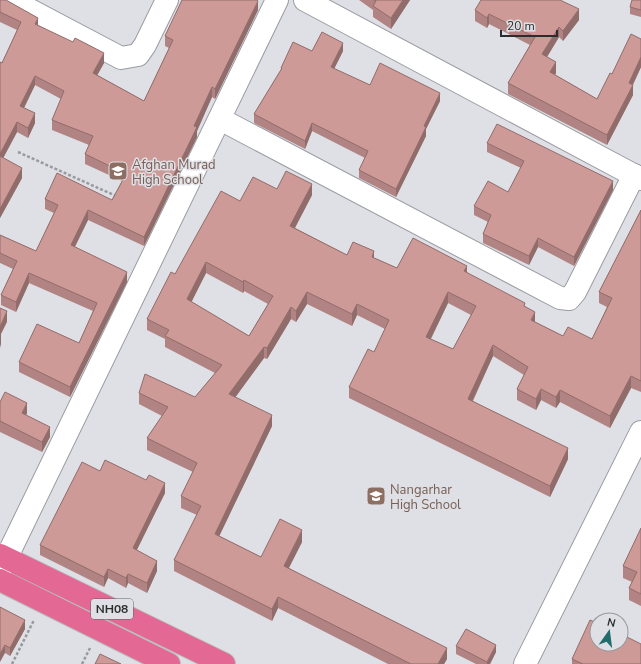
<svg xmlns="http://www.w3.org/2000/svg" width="641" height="664" font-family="'Nunito Sans',sans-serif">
<rect width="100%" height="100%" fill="#dfe0e5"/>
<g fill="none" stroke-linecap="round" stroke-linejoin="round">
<defs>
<g id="minor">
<path d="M11,0l110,58 17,-3 7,-10 22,-45"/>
<path d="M305,0l336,179"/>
<path d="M220,119l340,179 9,1 6,-7 59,-117"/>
<path d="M0,571l277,-571"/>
<path d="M525,664l116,-232"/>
</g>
<g id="highway">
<path d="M0,555l224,109"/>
<path d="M0,580l169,84"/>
</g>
</defs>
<use href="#minor" stroke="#9a9ca1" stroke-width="24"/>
<use href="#highway" stroke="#bbbbbc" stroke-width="24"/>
<g stroke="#999a9e" stroke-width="2.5" stroke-dasharray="3 2" stroke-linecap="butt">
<path d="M18,152l98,44"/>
<path d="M12,664l22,-44"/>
<path d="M82,664l8,-16"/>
</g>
<use href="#minor" stroke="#fff" stroke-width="22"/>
<use href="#highway" stroke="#e36893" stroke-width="22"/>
</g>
<g fill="#b18483" fill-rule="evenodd">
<path d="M0,0l38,25 66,38 -7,12 47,26 25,-53 -4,-2v-10l93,-26 -43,89 -3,-2 -15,34v6l-53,109 -56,-26 -13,27 52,35 -57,115 -51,-25v-10l60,-19 14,-32 -64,-28 -13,29 -15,-7v-10l12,-26 -13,-6v-28l36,16 18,-38 -9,-4v-10l67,1 10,-19 -37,-17v-10l4,-9 -37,-15v-10l9,-21 -26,-14 -11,23 11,15 -7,15 -11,-6 -14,26 19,20 -22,40v-156l2,1 15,-33 -17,-8z"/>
<path d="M359,0h51l-19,29 -18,-12v-7z"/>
<path d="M641,0v17l-11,-3v-7z"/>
<path d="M475,10l104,10 -16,21 -4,-4 -12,20 9,16 -1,2 42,24 15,-25 29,-35v28l-8,18v10l-26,50 -99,-51v-11l22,-38 -41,-21 -2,4 -12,-7z"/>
<path d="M312,51h31l-9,18 36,16 70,16 -14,28v7l-30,61 -37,-19v-8l6,-12 -53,-27 -7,18 -51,-26v-9l27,-44v-2z"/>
<path d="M487,143l126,47 -39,76 -36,-19 -9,18 -46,-22v-9l5,-12 -14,-7v-9l34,-14 13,-24 -34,-16z"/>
<path d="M277,189l35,6 -17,33 52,27 27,3 23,10 70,5 58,33 10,16 28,14 29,3 15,-32 -8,-4v-11l42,-82v182l-10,-4 -21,40 -50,-26 -4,6 -15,-8 -5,10 -19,-10v-11l7,-14 -31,-19 -20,45 95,58 -18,38 -201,-99v-11l25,-35 11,-23 -28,-14 -5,11 -45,-22 -11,18 -5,-3 -24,40 -3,-1 -29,39 37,29 -53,110 42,21 41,-15 -13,26 158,91 -3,5h-56l-110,-56 -6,13 -98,-50v-11l23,-45 -16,-7v-12l12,-24 -46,-22v-12l15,-22 -23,-12v-11l56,4 20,-24 -50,-26v-8l-18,-9v-11l28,-45 65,-73zM206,273l37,20 1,-2 24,13 -19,32 -58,-34zM448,303l23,12 -18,34 -22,-10z"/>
<path d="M0,402l27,11 -1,2 24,22 -8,15 -42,-20z"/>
<path d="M165,493l-29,57 21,21 -10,22 -19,-10 -2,5 -18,-10 -4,9 -64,-32v-10z"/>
<path d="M641,528v78l-12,-6v-12l3,-6 -9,-4v-12z"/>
<path d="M0,607l25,22 -15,27 -5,-3z"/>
<path d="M456,646l40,6 -6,12h-14l-20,-10z"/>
<path d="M572,659l69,5h-69z"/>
</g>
<g fill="#906c6a">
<path d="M403,0h7l-19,29v-11z"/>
<path d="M258,1v9l-43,89v-10z"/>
<path d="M579,9v11l-16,21v-10z"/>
<path d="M489,14v10l-2,4v-10z"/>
<path d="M38,18v10l-3,-4z"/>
<path d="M559,27v10l-17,28v-11z"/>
<path d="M343,43v8l-12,24v-8z"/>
<path d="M104,53v10l-11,20v-10z"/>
<path d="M641,57v10l-11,23 3,-5v10l-26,50v-10l22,-52z"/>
<path d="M556,62v11l-6,10v-11z"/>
<path d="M35,76v9l-15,31v-10z"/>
<path d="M212,87v10l-15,34v6l-53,109v-9z"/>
<path d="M440,93v8l-14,28v7l-30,61v-8l28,-63z"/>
<path d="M35,113v10l-7,15v-10z"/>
<path d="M17,122v10l-17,32v-10z"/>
<path d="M312,123v8l-7,18v-8z"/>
<path d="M22,168v10l-22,40v-9z"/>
<path d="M613,181v9l-39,76v-9z"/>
<path d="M312,184v11l-22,42v-11z"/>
<path d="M88,210v10l-17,34v-9z"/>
<path d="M538,238v9l-9,18v-9z"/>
<path d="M374,251v11l-2,-5z"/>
<path d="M206,262v11l-19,38v-12z"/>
<path d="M467,266v11l-3,-6z"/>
<path d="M127,272v10l-57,115v-10z"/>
<path d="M29,273v10l-13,29v-10z"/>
<path d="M244,280v11l-1,2v-11z"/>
<path d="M307,292v12l-11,18v-11z"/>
<path d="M448,292v11l-22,45v-11z"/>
<path d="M357,304v11l-5,11v-12z"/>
<path d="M291,307v12l-24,40v-11z"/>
<path d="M7,311v11l-6,12v10l-1,4v-21z"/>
<path d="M535,312v11l-4,-3z"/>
<path d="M493,345v11l-25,54v-11z"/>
<path d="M264,347v11l-35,48v-12z"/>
<path d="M631,376v12l-21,40v-12z"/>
<path d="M541,389v11l-5,10v-11z"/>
<path d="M560,390v12l-4,6v-11z"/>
<path d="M27,403v10l-5,10v-10z"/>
<path d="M272,415v11l-57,119v-11z"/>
<path d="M50,427v10l-8,15v-10z"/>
<path d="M568,448v11l-18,38v-11z"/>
<path d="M165,483v10l-32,65v-10z"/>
<path d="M302,530v12l-18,35v-11z"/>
<path d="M157,561v10l-10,22v-10z"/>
<path d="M108,569v9l-4,9v-10z"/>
<path d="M128,574v9l-2,5v-10z"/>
<path d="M278,597v11l-6,13v-12z"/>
<path d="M25,620v9l-15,27v-8z"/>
<path d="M5,645v8l-5,9v-8z"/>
<path d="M496,645v7l-6,12h-3v-2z"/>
<path d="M447,648v11l-3,5h-6z"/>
</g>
<g fill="#ce9a98" stroke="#906c6a" fill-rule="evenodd">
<path d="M0,0h6l32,18 -3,6 38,18 2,-4 29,15 -11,20 51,28 29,-61 -8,-4 17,-36h75l1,1 -43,88 -3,-2 -18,39 3,1 -53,110 -56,-27 -17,35 56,27 -57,115 -51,-25 18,-38 42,19 18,-40 -68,-30 -13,29 -15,-7 16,-34 -17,-8v-18l36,16 22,-46 -13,-6 12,-26 55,27 14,-26 -41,-20 8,-18 -41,-16 12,-29 -29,-15 -15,30 15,7 -7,15 -11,-6 -17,32v-92l2,1 19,-41 -21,-10z"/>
<path d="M374,0h29l-12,18 -18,-12 3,-5z"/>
<path d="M481,0h79l19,9 -16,22 -4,-4 -17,27 14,8 -6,10 47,27 13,-26 2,1 19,-40 10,5v18l-12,26 4,2 -26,50 -99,-52 27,-46 -46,-23 -2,4 -12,-8z"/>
<path d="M632,0h9v10l-11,-3z"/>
<path d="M322,32l21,11 -12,24 39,18 10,-22 60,30 -16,33 2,1 -30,62 -37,-19 9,-19 -56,-28 -7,18 -51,-27 28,-46h-1l12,-26 19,9z"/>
<path d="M497,124l116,57 -39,76 -36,-19 -9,18 -46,-22 8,-19 -17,-9 14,-25 20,11 16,-31 -37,-18z"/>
<path d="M0,156l22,12 -22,41z"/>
<path d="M286,171l26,13 -22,42 57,29 6,-13 21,9 -2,6 25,11 16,-30 54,28 -3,5 61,32 -1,3 11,6 -4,8 32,16 5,-9 24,12 20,-41 -13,-6 42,-82v171l-10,-5 -21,40 -50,-26 -4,7 -15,-8 -5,10 -19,-10 11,-22 -35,-22 -25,54 100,49 -18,38 -201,-99 19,-38 6,3 15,-32 -32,-16 -5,10 -45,-22 -11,19 -5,-4 -24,41 -3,-1 -35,47 43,21 -57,119 46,23 19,-38 22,11 -18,36 163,82 -9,16h-27l-133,-67 -6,12 -98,-49 27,-54 -20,-10 16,-33 -50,-25 21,-31 -29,-14 6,-19 50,23 27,-32 -57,-29 4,-6 -22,-11 24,-47 4,2 46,-83 19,10 13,-24 24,12zM206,262l37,20 1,-2 29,16 -24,40 -62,-37zM448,292l28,14 -23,43 -27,-12z"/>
<path d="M0,308l7,3 -7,16z"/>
<path d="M5,392l22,11 -5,10 28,14 -8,15 -42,-21v-19z"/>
<path d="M105,460l41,20 3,-5 16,8 -32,65 24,13 -10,22 -19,-9 -2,4 -18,-9 -4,8 -64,-32 42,-83 18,9z"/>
<path d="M641,528v66l-12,-6 8,-16 -14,-6z"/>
<path d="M0,607l25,13 -15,28 -5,-3 -5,9z"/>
<path d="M590,620l7,3v21h24v-10l20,10v20h-58l-11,-5z"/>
<path d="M466,629l30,16 -9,17 -31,-16z"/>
<path d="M100,654l21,10h-26z"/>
</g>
<defs>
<symbol id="school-square" viewBox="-11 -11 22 22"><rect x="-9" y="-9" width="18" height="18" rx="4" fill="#8d6e63" stroke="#dfe0e5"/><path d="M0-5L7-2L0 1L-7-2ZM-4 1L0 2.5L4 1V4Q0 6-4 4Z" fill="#fff"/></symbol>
</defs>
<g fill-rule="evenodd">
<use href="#school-square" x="107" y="160" width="22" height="22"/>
<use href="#school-square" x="365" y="485" width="22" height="22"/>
</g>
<g text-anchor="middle" stroke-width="3" stroke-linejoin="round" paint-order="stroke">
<rect fill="#dfe0e5" stroke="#616264" stroke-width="1" x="91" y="599" width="42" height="20" rx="3"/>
<g font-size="12" font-weight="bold" fill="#2b2c2d">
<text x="112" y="613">NH08</text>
</g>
<g font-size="13" fill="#785e54" stroke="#dfe0e5" text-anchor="start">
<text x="132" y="169">Afghan Murad<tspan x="132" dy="15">High School</tspan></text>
<text x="390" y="494">Nangarhar<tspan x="390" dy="15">High School</tspan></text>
</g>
</g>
<g transform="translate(609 632) rotate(14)"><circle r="19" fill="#dfe0e5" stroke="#97989b"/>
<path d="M0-3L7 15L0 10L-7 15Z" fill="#216d6e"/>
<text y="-6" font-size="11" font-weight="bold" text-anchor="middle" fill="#2b2c2d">N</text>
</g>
<path d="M501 30v6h56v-6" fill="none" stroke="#2b2c2d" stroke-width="2"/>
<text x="507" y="30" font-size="12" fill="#2b2c2d" stroke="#dfe0e5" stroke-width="3" paint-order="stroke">20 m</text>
</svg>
